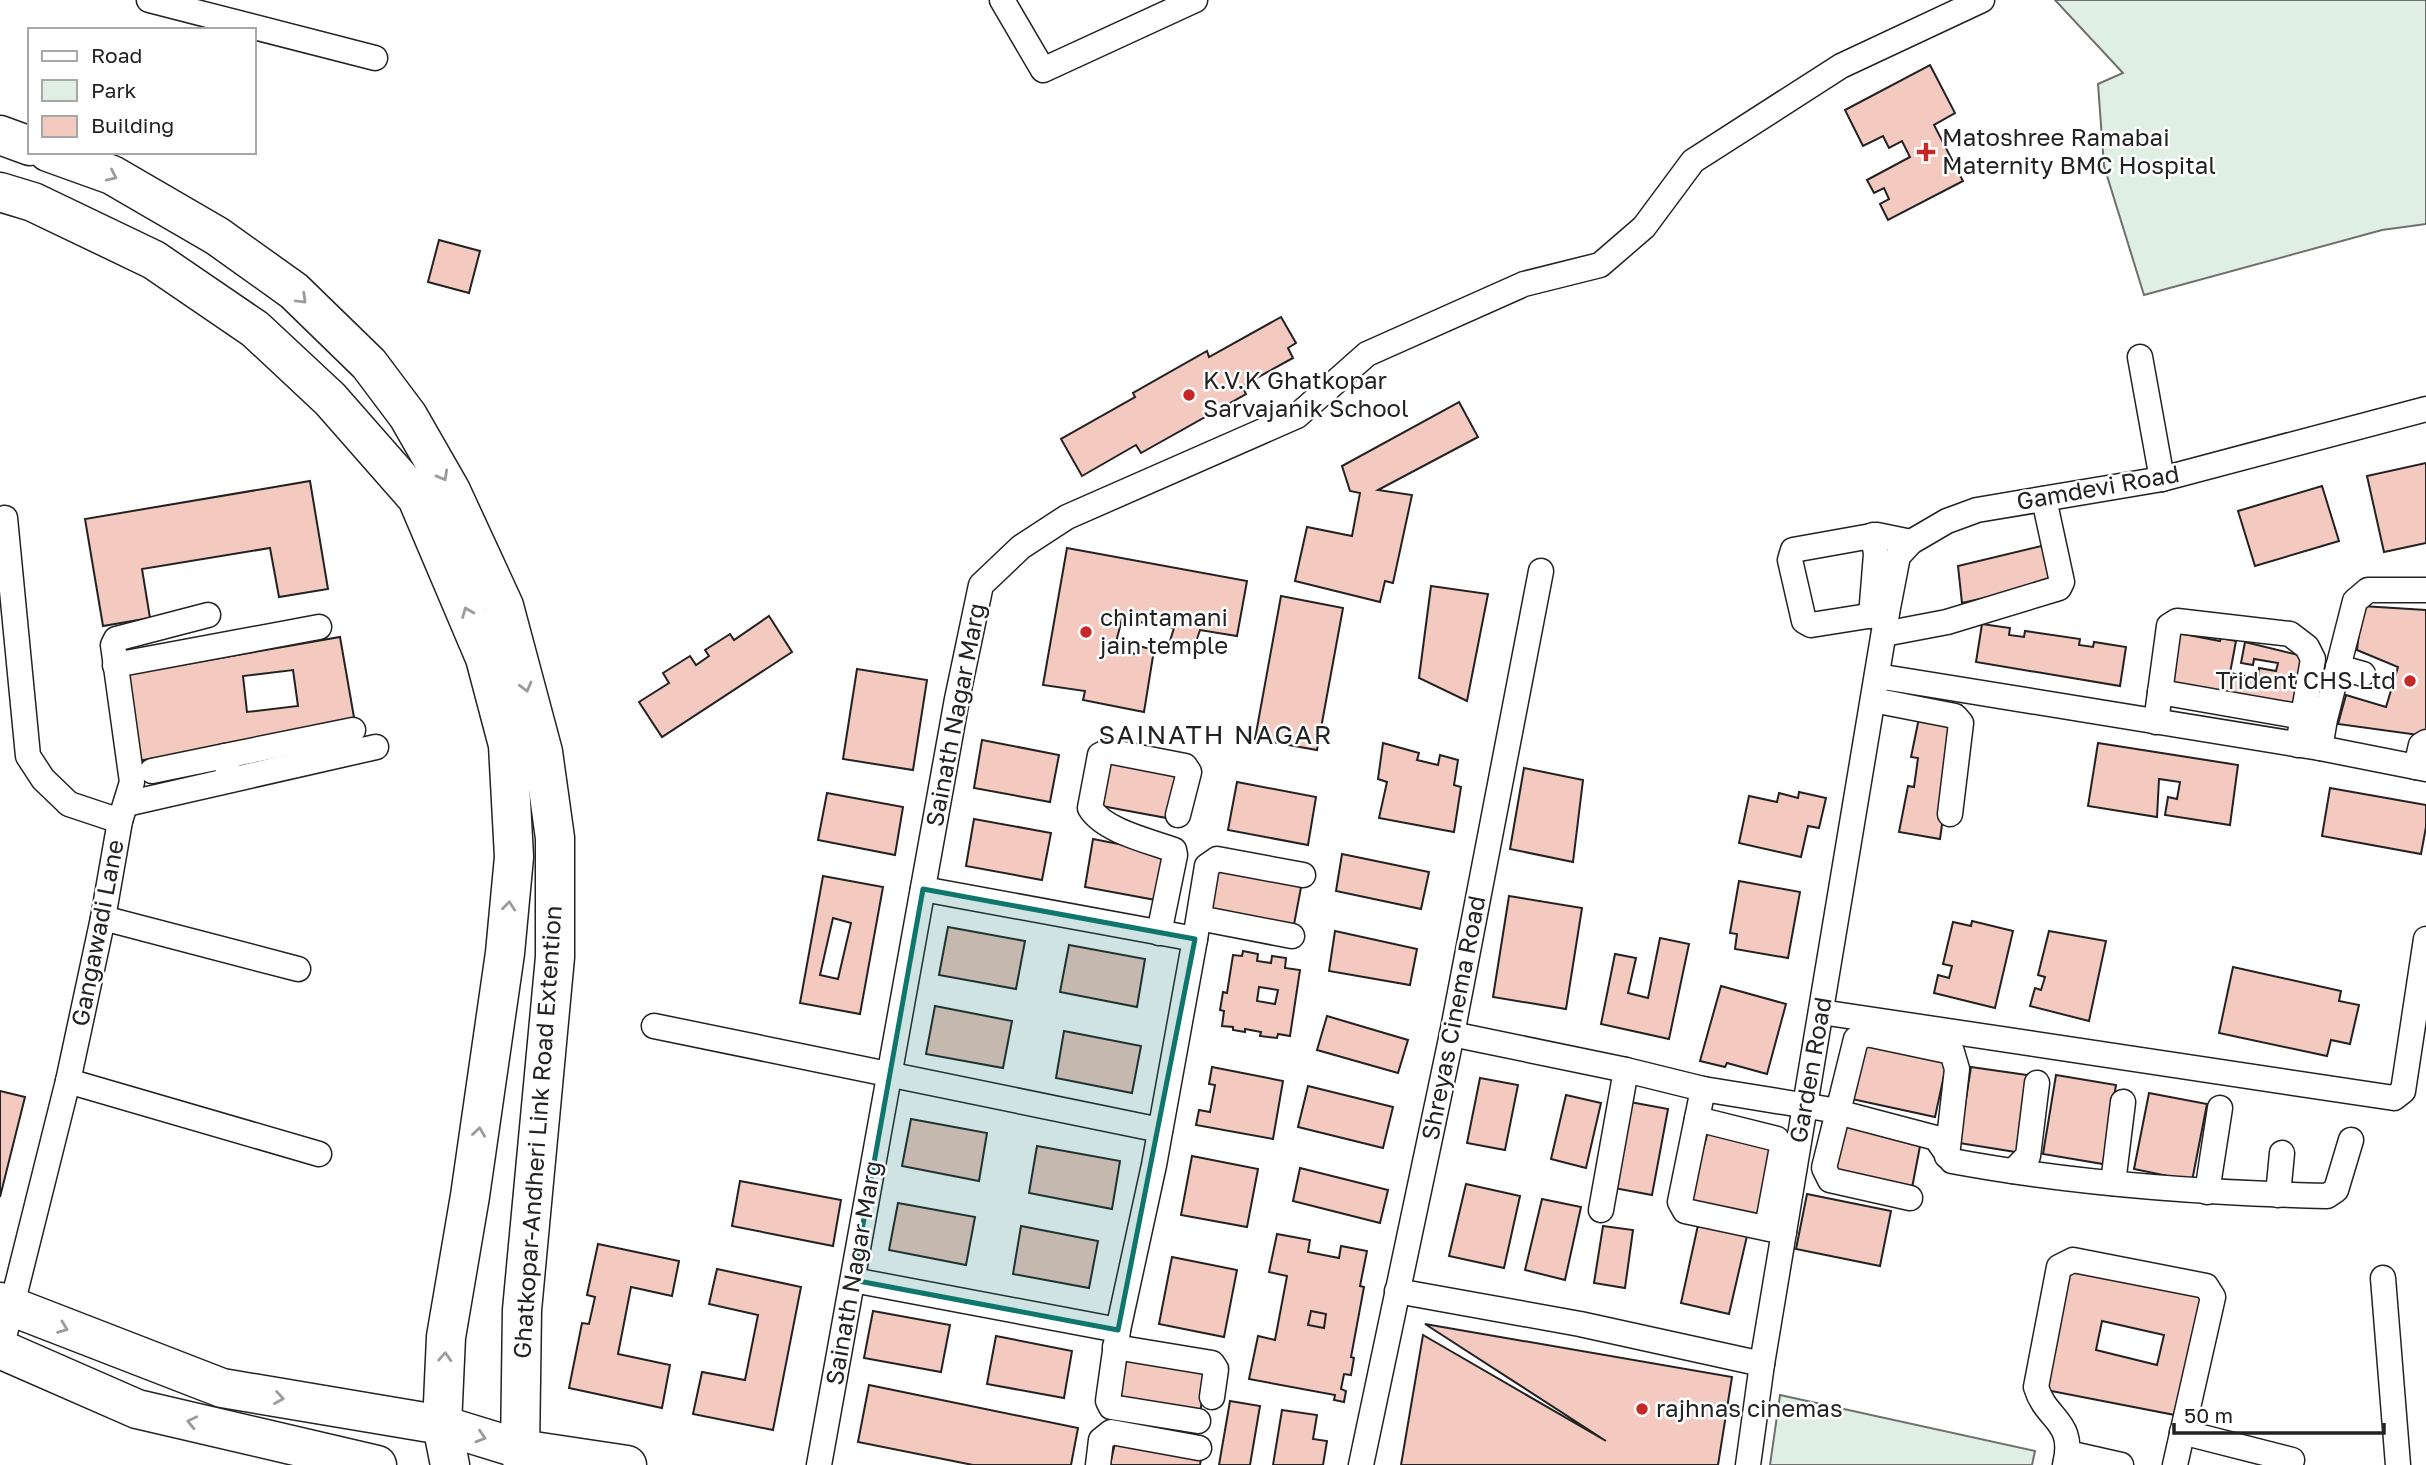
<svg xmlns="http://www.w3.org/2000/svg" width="2426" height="1465" font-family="'Golos Text',sans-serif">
<rect width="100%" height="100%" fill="#fff"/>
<g fill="#e0efe3" stroke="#6f6f6f" stroke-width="2">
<path d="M2055,0h371v224l-44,6 -238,65 -40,-129 -6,-82 25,-11z"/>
<path d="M1780,1395l255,56 -3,14h-262z"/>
</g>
<g fill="#f3c9c0" stroke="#222" stroke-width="2" fill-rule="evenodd">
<path d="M1930,65l25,48 -21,12 29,56 -75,39 -8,-16 9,-5 -5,-11 -10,5 -7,-13 43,-23 -8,-16 -13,7 -6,-12 -20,10 -18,-36z"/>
<path d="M439,240l41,11 -11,42 -41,-11z"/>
<path d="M1281,317l15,26 -8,5 5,10 -51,28 4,8 -105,59 -5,-8 -54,31 -21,-37 74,-42 -2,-4 74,-42 2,6z"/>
<path d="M1459,402l19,35 -100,53 34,5 -19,88 -8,-2 -5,21 -85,-21 12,-54 45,9 8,-43 -10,-2 -8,-25z"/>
<path d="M2426,463v80l-42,9 -17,-76z"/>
<path d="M310,481l18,108 -49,8 -9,-49 -128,21 8,49 -47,8 -18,-107z"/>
<path d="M2322,486l17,55 -84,25 -17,-55z"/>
<path d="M2050,544l5,38 -93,21 -4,-37z"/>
<path d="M1067,548l180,33 -10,55 -37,-6 -6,18 -25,-4 5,-16 -52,-9 -8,31 22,4 3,-8 15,4 -10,62 -61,-12 2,-9 -42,-6z"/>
<path d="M1431,586l57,8 -21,107 -48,-23z"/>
<path d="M1281,596l62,12 -26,142 -62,-11z"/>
<path d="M2362,606l64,4v126l-88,-12 8,-29 40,12 12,-40 -41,-17z"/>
<path d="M769,616l23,36 -130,85 -23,-35 30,-19 -6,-10 27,-17 6,9 13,-9 -4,-6 25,-16 4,6z"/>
<path d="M1982,624l28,4 -1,7 15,2 1,-6 55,8 -1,6 14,2 1,-5 32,5 -6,39 -144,-24z"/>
<path d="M2178,633l42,8 1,-3 15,3 -6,32 28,5 1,-10 17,3 2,-8 -24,-4 -1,6 -12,-2 4,-21 66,16 -10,55 -133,-25z"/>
<path d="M340,637l15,86 -217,38 -15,-86zM293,670l5,36 -51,6 -4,-36z"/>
<path d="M857,669l70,11 -14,90 -70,-11z"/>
<path d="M1919,718l37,6 -16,115 -41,-7 9,-46 6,1 4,-29 -7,-1z"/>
<path d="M982,740l77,15 -9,47 -76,-14z"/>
<path d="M1383,743l36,10 -2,7 21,5 2,-10 18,5 -4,25 7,2 -7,45 -75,-14 8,-36 -9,-3z"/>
<path d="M2098,743l140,22 -8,60 -65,-10 3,-18 9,2 3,-17 -21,-3 -2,38 -69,-11z"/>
<path d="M1104,757l77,14 -9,48 -76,-14z"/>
<path d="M1524,768l59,12 -10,82 -63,-13z"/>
<path d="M1237,782l79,15 -8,48 -80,-15z"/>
<path d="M2330,788l96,17v22l-5,27 -99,-18z"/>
<path d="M1799,792l27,6 -7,30 -11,-2 -7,31 -62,-14 10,-47 28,6 2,-9 19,5z"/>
<path d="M827,793l76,14 -8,48 -77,-15z"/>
<path d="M974,819l77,14 -9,47 -76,-14z"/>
<path d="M1093,839l77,15 -9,47 -76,-14z"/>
<path d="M1342,854l87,18 -8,37 -85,-18z"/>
<path d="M1213,865l89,17 -9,48 -89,-17z"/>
<path d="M823,876l60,11 -23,127 -60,-11zM833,918l18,5 -13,56 -18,-4z"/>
<path d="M1739,881l61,11 -12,66 -53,-9 2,-15 -7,-1z"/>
<path d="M1509,896l73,12 -16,101 -73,-12z"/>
<path d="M1972,921l41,10 -18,77 -61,-15 4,-18 11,3 3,-12 -9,-2 10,-42 18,4z"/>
<path d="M948,927l77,14 -9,48 -77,-14z"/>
<path d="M1335,931l82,18 -7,36 -81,-14z"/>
<path d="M2049,931l57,10 -17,80 -59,-15 5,-18 6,2 4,-13 -7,-2z"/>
<path d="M1660,938l29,6 -20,95 -68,-15 14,-70 21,4 -8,35 20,5z"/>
<path d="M1069,945l76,14 -8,48 -77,-15z"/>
<path d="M1243,951l15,3 -1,7 14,2 1,-7 14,2 -1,10 15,2 -10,66 -12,-2 -1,4 -17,-2 1,-4 -16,-3v3l-12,-2v-3l-11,-1 2,-15 -4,-1 3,-18 4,1 6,-38 9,1zM1259,987l19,3 -3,14 -18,-3z"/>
<path d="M2233,967l108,24 -2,10 20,4 -9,39 -19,-4 -4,16 -108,-23z"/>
<path d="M1721,986l65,18 -19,70 -40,-11 -2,4 -25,-6z"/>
<path d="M935,1006l77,15 -9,47 -77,-14z"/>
<path d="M1327,1016l81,24 -10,33 -81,-23z"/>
<path d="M1064,1031l77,15 -9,47 -76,-15z"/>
<path d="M1864,1039l84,18 -13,60 -83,-18z"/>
<path d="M1212,1067l71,14 -10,58 -77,-14 3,-15 11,2 5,-27 -6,-1z"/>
<path d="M1971,1067l63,9 -12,77 -63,-10z"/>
<path d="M2056,1075l60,10 -13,79 -60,-10z"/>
<path d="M1480,1078l38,7 -13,65 -38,-7z"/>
<path d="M1308,1086l85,21 -10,41 -85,-21z"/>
<path d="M0,1091l25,6 -25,100z"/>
<path d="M2149,1093l58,11 -15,77 -58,-12z"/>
<path d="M1566,1095l35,8 -15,65 -35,-9z"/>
<path d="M1630,1102l38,7 -16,86 -38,-7z"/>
<path d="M911,1119l76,14 -8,48 -77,-15z"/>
<path d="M1840,1125l81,16 -9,47 -81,-16z"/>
<path d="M1709,1128l68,18 -12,73 -77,-16z"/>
<path d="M1037,1146l83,15 -8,48 -83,-16z"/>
<path d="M1192,1156l66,13 -11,58 -66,-12z"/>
<path d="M1300,1168l88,22 -8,33 -87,-22z"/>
<path d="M740,1181l101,19 -8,46 -101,-20z"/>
<path d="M1466,1184l54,12 -16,72 -55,-12z"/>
<path d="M1807,1194l84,17 -11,55 -84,-17z"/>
<path d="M1542,1199l39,8 -16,73 -40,-10z"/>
<path d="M898,1203l77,14 -9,48 -77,-15z"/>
<path d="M1698,1225l49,11 -18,78 -48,-11z"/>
<path d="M1021,1226l77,15 -9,47 -76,-14z"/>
<path d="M1603,1226l30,4 -8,58 -31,-5z"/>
<path d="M1277,1234l33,6 -2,12 31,6 2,-12 26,5 -7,35 4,1 -13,70 3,1 -3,17 -7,-1 -3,15 5,2 -2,11 -10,-2 1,-5 -86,-16 9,-43 17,4 12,-64 -18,-4z"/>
<path d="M598,1244l81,17 -7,35 -41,-9 -13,67 52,11 -8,43 -93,-20 13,-65 7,1 6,-27 -8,-2z"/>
<path d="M1172,1257l65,13 -13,67 -65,-13z"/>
<path d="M717,1269l84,18 -28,143 -80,-16 9,-42 43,8 13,-65 -49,-11z"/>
<path d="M2068,1270l134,27 -22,119 -134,-26zM2102,1321l62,14 -7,30 -61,-15z"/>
<path d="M873,1311l77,14 -9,47 -77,-14z"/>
<path d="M1311,1311l15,3 -2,14 -16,-3z"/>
<path d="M1425,1324l307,53 -14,88h-317l22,-130 183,106z"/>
<path d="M996,1336l76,15 -8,47 -77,-14z"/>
<path d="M1123,1358l83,13 -6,43 -83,-14z"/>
<path d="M869,1385l209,43 -7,37h-98l-115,-23z"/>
<path d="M1230,1401l30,5 -10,59h-31z"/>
<path d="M1282,1410l35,5 -4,24 14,2 -4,24h-50z"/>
<path d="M1115,1443l86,16 -1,6h-90z"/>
</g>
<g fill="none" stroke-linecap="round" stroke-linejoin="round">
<defs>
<g id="street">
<path d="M149,0l226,58"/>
<path d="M1002,0l41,70 152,-70"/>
<path d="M2140,357l22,122"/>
<path d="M1887,613l-76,12 -7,-4 -14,-61 3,-10 84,-15 34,7"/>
<path d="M1871,616l5,-62 -3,-19"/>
<path d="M1884,634l63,-12 112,-34 3,-6 -18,-83"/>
<path d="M115,665l204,-38"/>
<path d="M2338,667l25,7"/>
<path d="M1877,676l443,72 106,21"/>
<path d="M2160,692l143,25"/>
<path d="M1873,700l82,16 6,7 -11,91"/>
<path d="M2156,722l13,-96 8,-5 113,13 17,13 6,12 -15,86"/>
<path d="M2320,748l5,-29 30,-118 13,-11h58"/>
<path d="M225,756l128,-26"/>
<path d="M2416,767l5,-22 5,-3"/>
<path d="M152,771l73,-15 3,14"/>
<path d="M126,804l250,-57"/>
<path d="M120,821l12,-39 -19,-137 3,-6 92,-24"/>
<path d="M103,918l195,51"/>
<path d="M1199,918l93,18"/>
<path d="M1159,933l16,-78 -1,-5c-25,-9 -70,-19 -84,-42l10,-53 8,-4 77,15 4,6 -11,43"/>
<path d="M1195,939l12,-73 10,-7 86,16"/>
<path d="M1821,1012l573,86 9,-7 23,-152"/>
<path d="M654,1026l506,104"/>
<path d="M1452,1034l174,36 77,19 123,20 110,29 16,23c123,23 250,32 375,35l9,-6 15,-50"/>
<path d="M68,1081l251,73"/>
<path d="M1703,1089l-23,113 5,9 99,21"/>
<path d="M1697,1119l80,20 5,8 -15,81"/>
<path d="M2013,1171l15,-15 9,-73"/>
<path d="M2113,1183l10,-81"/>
<path d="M2207,1192l13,-84"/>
<path d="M2278,1195l4,-42"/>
<path d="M1910,1198l-80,-18 -6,-12 32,-129 11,-5 85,18 5,17 -10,87"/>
<path d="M1601,1210l25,-140"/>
<path d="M2383,1278l15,187"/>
<path d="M853,1280l265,50 36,-165 41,-226 -272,-50"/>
<path d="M1397,1291l183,33 182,40"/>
<path d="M1118,1330l-10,71 3,6 87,14"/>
<path d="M1115,1347l97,16 4,6 -4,28"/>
<path d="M1,1349l67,-268 35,-163 17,-97 -51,-17 -26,-25 -15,-23 -23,-238"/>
<path d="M2182,1432l110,28"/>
<path d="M2068,1453l53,12"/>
<path d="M819,1465l138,-766 24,-114 40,-38 46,-30 230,-101 70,-62 157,-70 76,-19 44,-38 49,-66 148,-95 141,-66"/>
<path d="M1098,1465l3,-25 10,-8 88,16"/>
<path d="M1361,1465l91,-431 89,-463"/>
<path d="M1748,1465l14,-101 125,-751 11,-57 13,-14 36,-21 30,-11 185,-31 264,-70"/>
<path d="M2065,1465c11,-45 -19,-44 -29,-78l23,-120 14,-7 133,26 7,11 -38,168"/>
</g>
<g id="primary">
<path d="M0,135l30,11"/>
<path d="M48,152l64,23 105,61 77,55 75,73 39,52 43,75 53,115 39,146 12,86v119l-33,353 -2,139 3,16"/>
<path d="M0,192l33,10 121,58 101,69 75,70 87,99 68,160 23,87 6,112 -9,96 -35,243 -24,141 -4,88 8,40"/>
<path d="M0,1302l222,86 220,37 78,24 107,16"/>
<path d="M0,1349l137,60 240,56"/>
</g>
</defs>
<use href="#street" stroke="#222" stroke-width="27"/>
<use href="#primary" stroke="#222" stroke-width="41"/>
<use href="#street" stroke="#fff" stroke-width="24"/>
<use href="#primary" stroke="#fff" stroke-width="38"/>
</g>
<defs><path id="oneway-chevron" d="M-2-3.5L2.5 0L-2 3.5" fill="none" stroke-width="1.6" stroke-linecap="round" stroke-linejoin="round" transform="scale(1.75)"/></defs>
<g stroke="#9c9c9c">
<use href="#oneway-chevron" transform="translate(112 176) rotate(25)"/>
<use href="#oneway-chevron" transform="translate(302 299) rotate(44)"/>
<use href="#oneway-chevron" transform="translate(443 476) rotate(61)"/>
<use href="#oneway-chevron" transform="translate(467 612) rotate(-112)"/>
<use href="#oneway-chevron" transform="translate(526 687) rotate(75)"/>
<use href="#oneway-chevron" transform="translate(509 906) rotate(-84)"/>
<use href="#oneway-chevron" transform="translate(479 1132) rotate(-82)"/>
<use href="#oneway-chevron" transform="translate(63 1328) rotate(21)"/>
<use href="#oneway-chevron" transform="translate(445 1357) rotate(-87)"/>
<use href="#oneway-chevron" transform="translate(279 1398) rotate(9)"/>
<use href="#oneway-chevron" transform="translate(192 1422) rotate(-167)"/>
<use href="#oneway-chevron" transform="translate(481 1437) rotate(17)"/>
</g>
<path fill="#0f766e" fill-opacity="0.2" stroke="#0f766e" stroke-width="5" stroke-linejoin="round" d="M923,889l272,50 -77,391 -265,-50z"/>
<g fill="#c62828" stroke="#fff" stroke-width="2.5">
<path d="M1922.5 141.5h7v7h7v7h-7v7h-7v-7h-7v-7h7z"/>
<circle cx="1189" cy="395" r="7"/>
<circle cx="1086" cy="632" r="7"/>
<circle cx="2410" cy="681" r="7"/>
<circle cx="1642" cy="1409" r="7"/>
</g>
<g text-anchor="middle" stroke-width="5" stroke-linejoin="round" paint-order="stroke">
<g font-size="24" fill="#222" stroke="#fff" text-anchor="start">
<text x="1942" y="146">Matoshree Ramabai<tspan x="1942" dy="28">Maternity BMC Hospital</tspan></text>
<text x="1203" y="389">K.V.K Ghatkopar<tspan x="1203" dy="28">Sarvajanik School</tspan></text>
<text x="1100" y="626">chintamani<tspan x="1100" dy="28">jain temple</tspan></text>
<text x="2396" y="689" text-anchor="end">Trident CHS Ltd</text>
<text x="1656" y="1417">rajhnas cinemas</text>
</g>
<g font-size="24" fill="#222" stroke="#fff">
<text transform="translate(2098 488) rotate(-10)" y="8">Gamdevi Road</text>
<text transform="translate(956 715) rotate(-79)" y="8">Sainath Nagar Marg</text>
<text transform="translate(98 933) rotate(-79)" y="8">Gangawadi Lane</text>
<text transform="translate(1454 1018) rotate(-79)" y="8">Shreyas Cinema Road</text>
<text transform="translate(1811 1070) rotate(-80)" y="8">Garden Road</text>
<text transform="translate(538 1132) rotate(-86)" y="8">Ghatkopar-Andheri Link Road Extention</text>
<text transform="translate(854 1273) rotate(-80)" y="8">Sainath Nagar Marg</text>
</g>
<g font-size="26" letter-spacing="2" fill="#222" stroke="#fff">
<text x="1216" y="744">SAINATH NAGAR</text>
</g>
</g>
<rect x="28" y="28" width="228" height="126" fill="#ffffff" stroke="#a7a7a7" stroke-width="2"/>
<rect x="42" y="51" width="35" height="10" fill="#ffffff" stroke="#a7a7a7" stroke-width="2"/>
<text x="91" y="63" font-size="21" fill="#222222">Road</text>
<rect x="42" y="80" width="35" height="21" fill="#e0efe3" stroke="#a7a7a7" stroke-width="2"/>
<text x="91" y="98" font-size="21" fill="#222222">Park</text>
<rect x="42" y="116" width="35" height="21" fill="#f3c9c0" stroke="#a7a7a7" stroke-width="2"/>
<text x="91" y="133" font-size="21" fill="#222222">Building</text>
<path d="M2174 1423v10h210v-10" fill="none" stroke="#222222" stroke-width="3.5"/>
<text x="2184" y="1423" font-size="21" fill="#222222" stroke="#ffffff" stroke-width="5" paint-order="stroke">50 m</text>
</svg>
